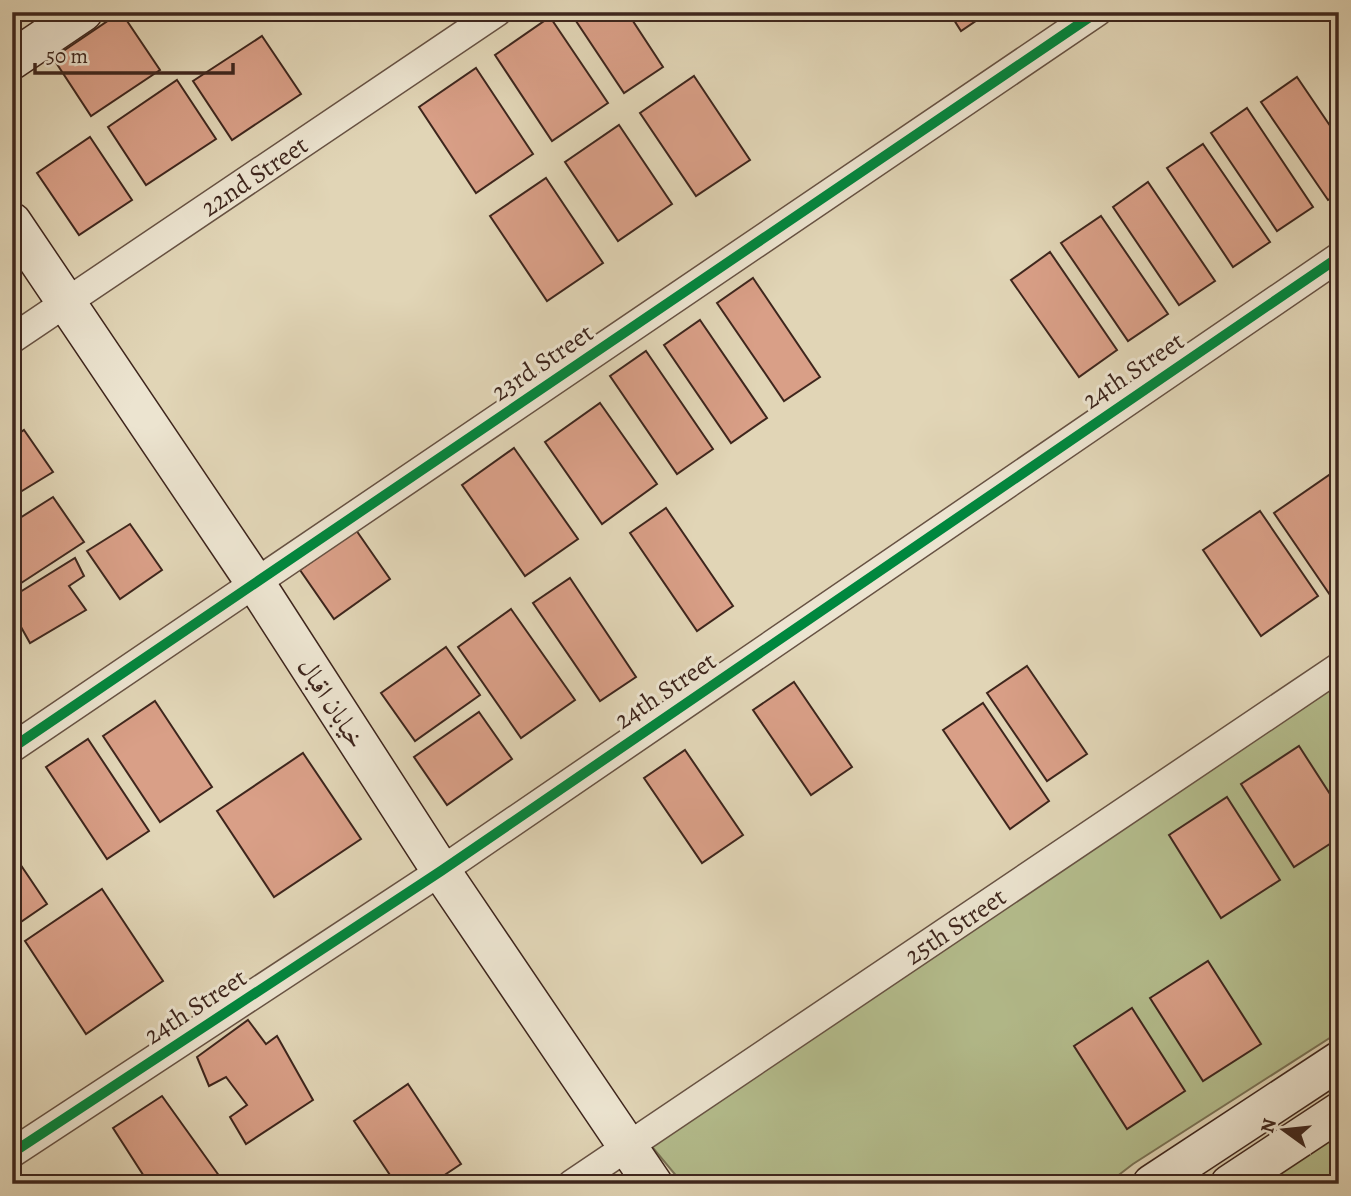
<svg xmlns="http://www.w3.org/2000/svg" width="1351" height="1196" font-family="Alegreya,Amiri,serif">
<rect width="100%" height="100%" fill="#e1d5b6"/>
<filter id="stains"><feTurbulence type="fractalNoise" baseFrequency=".00286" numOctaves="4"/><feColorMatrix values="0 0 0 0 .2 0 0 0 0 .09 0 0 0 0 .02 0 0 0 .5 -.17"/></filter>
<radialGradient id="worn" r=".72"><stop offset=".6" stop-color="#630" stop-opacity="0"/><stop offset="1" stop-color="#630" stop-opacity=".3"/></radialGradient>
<g fill="#b4bd8d" stroke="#797255" stroke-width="2">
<path d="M1339,684v348l-206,132 -26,20h-424l-35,-42 392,-258z"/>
<path d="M1339,1123v61h-95z"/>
</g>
<g fill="#d99f87" stroke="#3e261d" stroke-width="2">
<path d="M121,12l39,58 -69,46 -38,-58z"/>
<path d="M570,12h57l36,55 -39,26z"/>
<path d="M949,12h40l-28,19z"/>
<path d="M550,17l58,86 -56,38 -57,-86z"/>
<path d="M262,36l39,58 -69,46 -39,-59z"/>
<path d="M476,68l57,86 -57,39 -57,-86z"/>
<path d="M694,76l56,84 -54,36 -56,-83z"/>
<path d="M1297,77l42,62v54l-11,7 -67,-98z"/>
<path d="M177,80l39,59 -70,46 -38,-58z"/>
<path d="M1247,108l66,99 -36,24 -66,-98z"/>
<path d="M619,125l53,79 -54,37 -53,-79z"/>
<path d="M90,137l42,63 -53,35 -42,-62z"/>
<path d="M1203,144l67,98 -37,25 -66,-99z"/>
<path d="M546,178l57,85 -56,38 -57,-85z"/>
<path d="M1148,182l67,99 -36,24 -66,-98z"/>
<path d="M1101,216l67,98 -40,27 -67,-98z"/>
<path d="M1050,252l67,98 -38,27 -68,-97z"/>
<path d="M753,278l67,99 -36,24 -67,-98z"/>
<path d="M700,320l67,98 -36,25 -67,-98z"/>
<path d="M646,351l67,98 -36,25 -67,-98z"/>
<path d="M600,403l57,81 -55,40 -57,-82z"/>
<path d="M24,430l29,42 -41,25v-59z"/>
<path d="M514,448l64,91 -53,37 -63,-91z"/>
<path d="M1332,473l7,11v110l-7,4 -58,-85z"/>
<path d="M53,497l31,45 -72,47v-66z"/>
<path d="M666,508l67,98 -36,25 -67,-98z"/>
<path d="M1260,511l58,85 -57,40 -58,-86z"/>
<path d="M130,524l32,46 -42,29 -33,-48z"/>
<path d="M356,530l34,49 -56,40 -34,-49z"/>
<path d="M75,558l9,18 -15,10 17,24 -56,33 -18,-32v-14z"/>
<path d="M570,578l66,99 -36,24 -67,-98z"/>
<path d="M511,609l64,91 -54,38 -63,-91z"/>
<path d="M446,647l34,48 -65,46 -34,-48z"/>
<path d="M1027,666l60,88 -40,27 -60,-88z"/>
<path d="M794,682l58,85 -41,28 -58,-85z"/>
<path d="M155,701l57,86 -52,35 -57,-86z"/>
<path d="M983,703l66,98 -39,28 -67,-99z"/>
<path d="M479,712l33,47 -65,46 -33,-48z"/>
<path d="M88,739l61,92 -42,28 -61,-92z"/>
<path d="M1299,746l40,62v30l-45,29 -53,-83z"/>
<path d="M685,750l58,85 -41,28 -58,-85z"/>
<path d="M303,753l58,86 -87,58 -57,-86z"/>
<path d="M1227,797l53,83 -59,38 -52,-83z"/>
<path d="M12,852l35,52 -35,24z"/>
<path d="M102,889l61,92 -77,53 -61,-93z"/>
<path d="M1208,961l53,83 -58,37 -53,-83z"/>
<path d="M1132,1008l53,83 -58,38 -53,-83z"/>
<path d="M248,1020l18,24 11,-8 36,64 -67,44 -16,-27 17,-12 -21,-28 -17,9 -12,-29z"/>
<path d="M408,1084l53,80 -30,20h-35l-42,-63z"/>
<path d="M162,1096l58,81 -8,7h-63l-36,-56z"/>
</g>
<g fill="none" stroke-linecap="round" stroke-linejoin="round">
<defs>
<g id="street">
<path id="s1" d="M12,339l485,-327"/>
<path d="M12,748l1085,-736"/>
<path d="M12,1153l429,-282 898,-614"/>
<path id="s2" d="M572,1184l767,-517"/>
</g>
<g id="secondary">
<path d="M12,60l71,-48"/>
<path d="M12,222l244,362 185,287 212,313"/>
<path d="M1152,1184l187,-123"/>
<path d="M1230,1184l109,-72"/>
</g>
</defs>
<use href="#street" stroke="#675243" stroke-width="31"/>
<use href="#secondary" stroke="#3e261d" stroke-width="41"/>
<use href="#street" stroke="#ece4d0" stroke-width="28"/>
<use href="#secondary" stroke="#ece4d0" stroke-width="38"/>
<defs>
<g id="cycleway">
<path d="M12,748l1085,-736"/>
<path d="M12,1153l429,-282 898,-614"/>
</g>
</defs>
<use href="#cycleway" stroke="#ece4d0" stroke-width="15"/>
<use href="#cycleway" stroke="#00873e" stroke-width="10"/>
</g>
<g text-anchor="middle" stroke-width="6" stroke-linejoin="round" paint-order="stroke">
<g font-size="26" fill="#3e261d" stroke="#ece4d0">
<text dy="9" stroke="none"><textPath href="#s1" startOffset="292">22nd Street</textPath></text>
<text transform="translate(542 362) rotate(-34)" y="9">23rd Street</text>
<text transform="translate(1133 370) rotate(-34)" y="9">24th Street</text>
<text transform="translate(665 690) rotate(-34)" y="9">24th Street</text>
<text transform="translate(332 703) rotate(57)" y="9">خیابان اقبال</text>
<text dy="9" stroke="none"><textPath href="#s2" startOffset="462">25th Street</textPath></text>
<text transform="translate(195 1006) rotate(-33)" y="9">24th Street</text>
</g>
</g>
<rect width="1351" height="1196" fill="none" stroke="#e1d5b6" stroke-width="42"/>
<rect x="14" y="14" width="1323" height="1168" fill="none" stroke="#3e261d" stroke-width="3.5"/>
<rect x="21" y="21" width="1309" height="1154" fill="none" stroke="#3e261d" stroke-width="2"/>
<g transform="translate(1284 1130) rotate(285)" stroke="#ece4d0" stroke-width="5" paint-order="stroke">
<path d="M0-5L12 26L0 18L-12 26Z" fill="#3e261d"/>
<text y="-10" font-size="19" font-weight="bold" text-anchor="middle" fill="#3e261d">N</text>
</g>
<path d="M35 63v10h198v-10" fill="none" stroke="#3e261d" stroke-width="3.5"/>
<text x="46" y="63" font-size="21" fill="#3e261d" stroke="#ece4d0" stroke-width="5" paint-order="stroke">50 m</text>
<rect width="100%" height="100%" filter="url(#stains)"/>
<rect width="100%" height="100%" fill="url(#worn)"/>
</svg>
